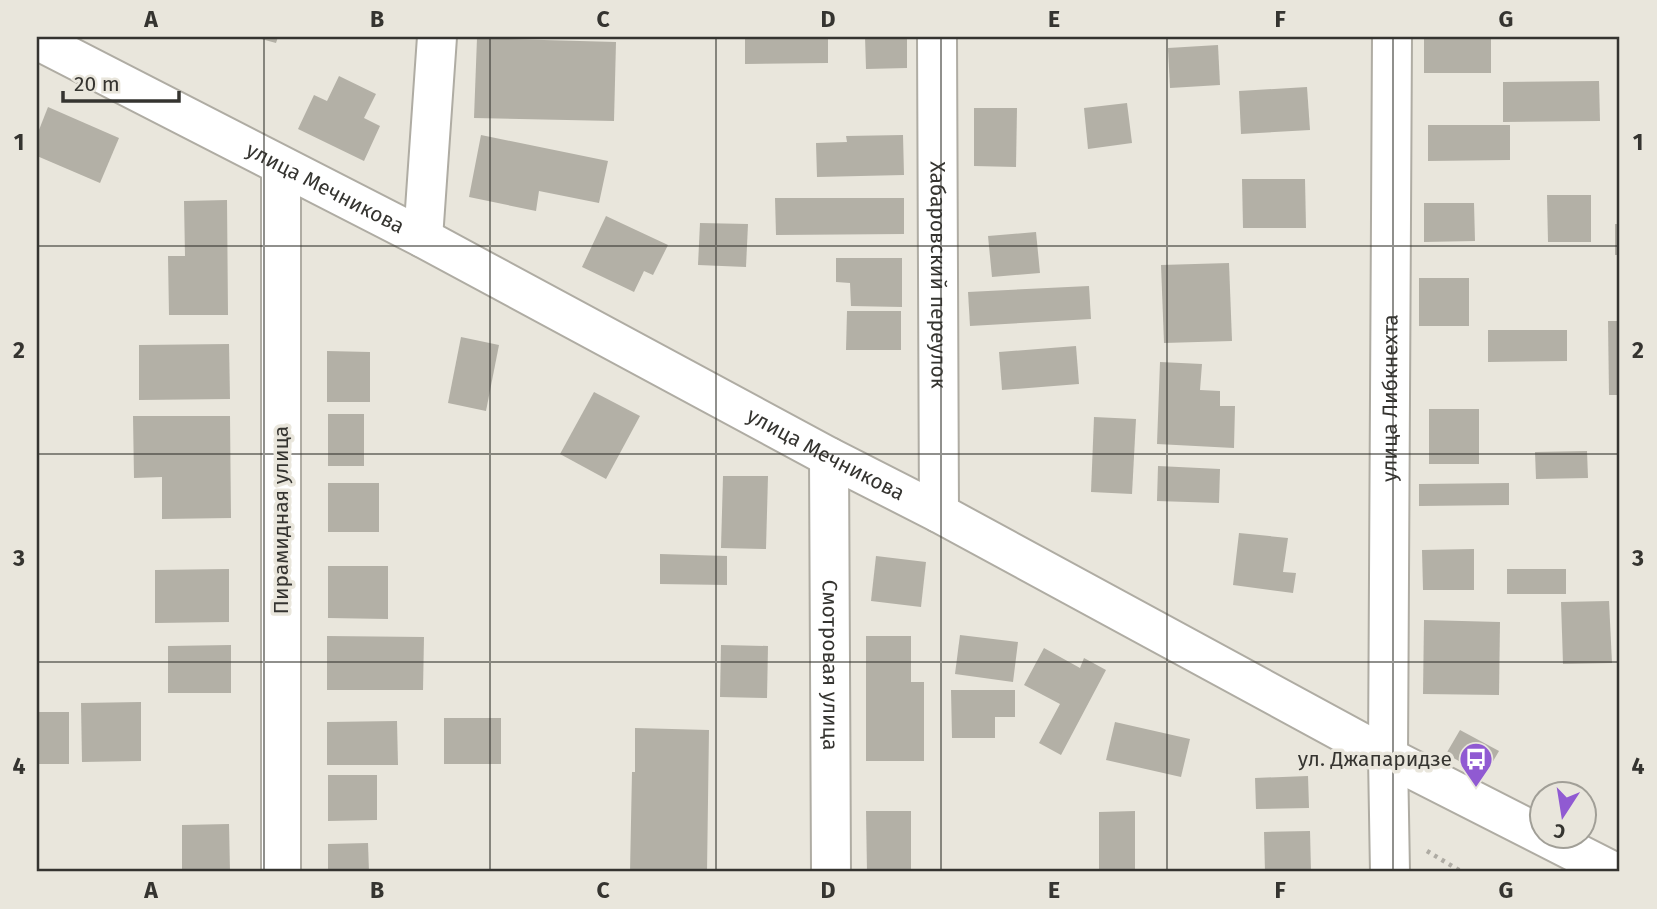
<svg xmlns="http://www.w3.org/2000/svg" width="1657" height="909" font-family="'Fira Sans',sans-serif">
<rect width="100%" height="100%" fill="#e9e6dc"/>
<g fill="#b3b0a6">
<path d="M254,37h24l-2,6z"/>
<path d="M745,37h83v26l-83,1z"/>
<path d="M865,37h42v31l-41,1z"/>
<rect x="1424" y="37" width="67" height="36"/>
<path d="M477,38l139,4 -2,79 -140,-3z"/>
<path d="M1218,45l2,40 -50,3 -2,-40z"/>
<path d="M339,76l37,18 -12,24 16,8 -16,35 -66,-32 16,-34 13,6z"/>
<path d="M1599,81l1,40 -97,1v-40z"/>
<path d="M1307,87l3,43 -69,4 -2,-43z"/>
<path d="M1127,103l5,40 -44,6 -4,-41z"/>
<path d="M48,107l71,31 -19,45 -63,-27v-21z"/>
<path d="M974,108h43l-1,59 -42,-1z"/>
<path d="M1428,125h82v35l-82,1z"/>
<path d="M481,135l127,26 -9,42 -60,-12 -3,20 -67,-14z"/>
<path d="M903,135l1,40 -87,2 -1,-34 31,-1 -1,-6z"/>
<path d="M1242,179h63l1,49h-63z"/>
<path d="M1547,195h44v47h-43z"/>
<path d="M775,198h129v36l-128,1z"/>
<path d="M227,200l1,115h-59l-1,-59h17l-1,-55z"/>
<path d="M1424,203h50l1,38 -51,1z"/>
<path d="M606,216l62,29 -15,30 -9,-4 -10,21 -52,-25z"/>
<path d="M700,223l48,1 -2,43 -48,-2z"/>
<rect x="1615" y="224" width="5" height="31"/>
<path d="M1036,232l4,41 -48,4 -4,-41z"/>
<path d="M836,258h66v49l-51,-1 -1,-23 -14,-1z"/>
<path d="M1229,263l3,78 -68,2 -3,-78z"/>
<rect x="1419" y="278" width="50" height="48"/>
<path d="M1089,286l2,33 -121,7 -2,-34z"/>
<path d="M847,311h54v39h-55z"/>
<path d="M1608,321h12v74h-11z"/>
<path d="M1488,330h79v31l-79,1z"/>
<path d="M461,337l38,8 -13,66 -38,-8z"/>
<path d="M229,344l1,55 -91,1v-55z"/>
<path d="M1076,346l3,38 -77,6 -3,-38z"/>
<path d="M327,351l43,1v50h-43z"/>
<path d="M1160,362l42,2 -2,26 20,1v15h15l-1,42 -77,-4z"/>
<path d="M594,392l46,24 -34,63 -46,-25z"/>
<rect x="1429" y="409" width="50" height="55"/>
<rect x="328" y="414" width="36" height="52"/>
<path d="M133,416h97l1,102 -69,1v-42l-28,1z"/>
<path d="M1094,417l42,2 -4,75 -41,-2z"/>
<path d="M1587,451l1,27 -52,1 -1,-27z"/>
<path d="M1158,466l62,3 -1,34 -62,-2z"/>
<path d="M723,476h45l-2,73 -45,-1z"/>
<rect x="328" y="483" width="51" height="49"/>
<path d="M1509,483v22l-90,1v-22z"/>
<path d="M1239,533l49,5 -5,34 13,1 -3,20 -60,-8z"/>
<path d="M1474,549v41h-51l-1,-40z"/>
<path d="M660,554l67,2v29l-67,-1z"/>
<path d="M876,556l50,6 -5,45 -50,-6z"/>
<path d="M328,566h60v53l-60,-1z"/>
<path d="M229,569v53l-74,1v-53z"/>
<rect x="1507" y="569" width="59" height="25"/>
<path d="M1609,601l3,62 -49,1 -2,-62z"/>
<path d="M1424,620l76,2 -1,73 -76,-1z"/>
<path d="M960,635l58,7 -5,40 -58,-8z"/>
<path d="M327,636l97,1 -1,53h-96z"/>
<path d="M866,636h45v46h13v79h-58z"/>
<path d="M231,645v48h-63v-47z"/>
<path d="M721,645l47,1 -1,52 -47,-1z"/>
<path d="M1044,648l36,20 4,-10 22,12 -45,85 -22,-12 21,-39 -36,-19z"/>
<path d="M951,690h64v27h-20v21h-43z"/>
<path d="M141,702v59l-59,1 -1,-59z"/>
<rect x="37" y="712" width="32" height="52"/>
<rect x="444" y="718" width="57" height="46"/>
<path d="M397,721l1,44h-71v-43z"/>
<path d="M1115,722l75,17 -9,38 -75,-17z"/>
<path d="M635,728l74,2 -2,142h-77l2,-100h3z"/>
<path d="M1460,730l39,21 -14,24 -39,-21z"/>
<path d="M328,775h49v45l-49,1z"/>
<path d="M1308,776l1,32 -53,1 -1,-31z"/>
<path d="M866,811h45v61h-44z"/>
<path d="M1135,811v61h-36v-60z"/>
<path d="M229,824l1,48h-48v-47z"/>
<path d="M1310,831l1,41h-46l-1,-40z"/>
<path d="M368,843l1,29h-41v-28z"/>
</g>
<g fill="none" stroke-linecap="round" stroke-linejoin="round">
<defs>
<g id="minor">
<path id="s1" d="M937,37l2,476"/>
<path d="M423,238l14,-201"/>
<path id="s2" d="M829,457l2,415"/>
<path d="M281,872v-704"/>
<path id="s3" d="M1390,872l-2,-115 4,-720"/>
</g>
<g id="secondary">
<path id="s4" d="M37,40l386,198 406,219 110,56 449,244 226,115"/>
</g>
</defs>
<use href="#minor" stroke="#afaca3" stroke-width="42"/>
<use href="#secondary" stroke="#afaca3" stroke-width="42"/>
<path stroke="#aeaba3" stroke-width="4.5" stroke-dasharray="3.5 5" stroke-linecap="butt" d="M1427,851l35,21"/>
<use href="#minor" stroke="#fff" stroke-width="38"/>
<use href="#secondary" stroke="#fff" stroke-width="38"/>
</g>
<path fill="none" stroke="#353430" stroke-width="2" stroke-opacity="0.55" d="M264,37v835M490,37v835M716,37v835M941,37v835M1167,37v835M1393,37v835M37,246h1583M37,454h1583M37,662h1583"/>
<defs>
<symbol id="bus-pin" viewBox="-11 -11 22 30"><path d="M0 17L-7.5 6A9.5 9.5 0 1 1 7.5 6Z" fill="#905ad2" stroke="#e9e6dc"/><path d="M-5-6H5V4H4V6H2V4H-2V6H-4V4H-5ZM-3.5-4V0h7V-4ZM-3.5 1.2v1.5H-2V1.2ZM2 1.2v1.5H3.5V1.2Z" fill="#fff"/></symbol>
</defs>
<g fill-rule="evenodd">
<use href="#bus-pin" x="1457" y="740" width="38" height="52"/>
</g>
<g text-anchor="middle" stroke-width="7" stroke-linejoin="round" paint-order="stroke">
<g font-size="21" fill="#353430" stroke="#e9e6dc">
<text dy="7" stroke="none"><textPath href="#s4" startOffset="324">улица Мечникова</textPath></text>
<text dy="7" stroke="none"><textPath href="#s1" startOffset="238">Хабаровский переулок</textPath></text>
<text dy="7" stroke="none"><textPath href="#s3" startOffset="474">улица Либкнехта</textPath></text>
<text dy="7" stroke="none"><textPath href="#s4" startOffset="891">улица Мечникова</textPath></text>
<text transform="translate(281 520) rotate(-90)" y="7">Пирамидная улица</text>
<text dy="7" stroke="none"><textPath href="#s2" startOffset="208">Смотровая улица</textPath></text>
</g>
<g font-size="21" fill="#353430" stroke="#e9e6dc" text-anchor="end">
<text x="1452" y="766">ул. Джапаридзе</text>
</g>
</g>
<rect width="1657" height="909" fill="none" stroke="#e9e6dc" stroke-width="77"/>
<g transform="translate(1563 815) rotate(192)"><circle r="33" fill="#e9e6dc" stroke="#a19f97" stroke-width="2"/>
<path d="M0-5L12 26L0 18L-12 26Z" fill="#905ad2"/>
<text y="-10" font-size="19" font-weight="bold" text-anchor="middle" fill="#353430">С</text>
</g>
<path d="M63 91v10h116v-10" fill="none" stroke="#353430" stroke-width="3.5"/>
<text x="74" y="91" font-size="21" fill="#353430" stroke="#e9e6dc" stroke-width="5" paint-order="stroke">20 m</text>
<rect x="38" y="38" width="1580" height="832" fill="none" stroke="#353430" stroke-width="2.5"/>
<g font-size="23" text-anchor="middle" font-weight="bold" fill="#353430">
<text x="151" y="27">A</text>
<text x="377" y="27">B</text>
<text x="603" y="27">C</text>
<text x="828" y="27">D</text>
<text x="1054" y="27">E</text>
<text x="1280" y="27">F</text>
<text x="1506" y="27">G</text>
<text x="19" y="150">1</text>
<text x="1638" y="150">1</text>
<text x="19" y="358">2</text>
<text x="1638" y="358">2</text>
<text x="19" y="566">3</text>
<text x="1638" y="566">3</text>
<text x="19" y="774">4</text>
<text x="1638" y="774">4</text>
<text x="151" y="898">A</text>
<text x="377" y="898">B</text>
<text x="603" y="898">C</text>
<text x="828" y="898">D</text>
<text x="1054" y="898">E</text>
<text x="1280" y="898">F</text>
<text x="1506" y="898">G</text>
</g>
</svg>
